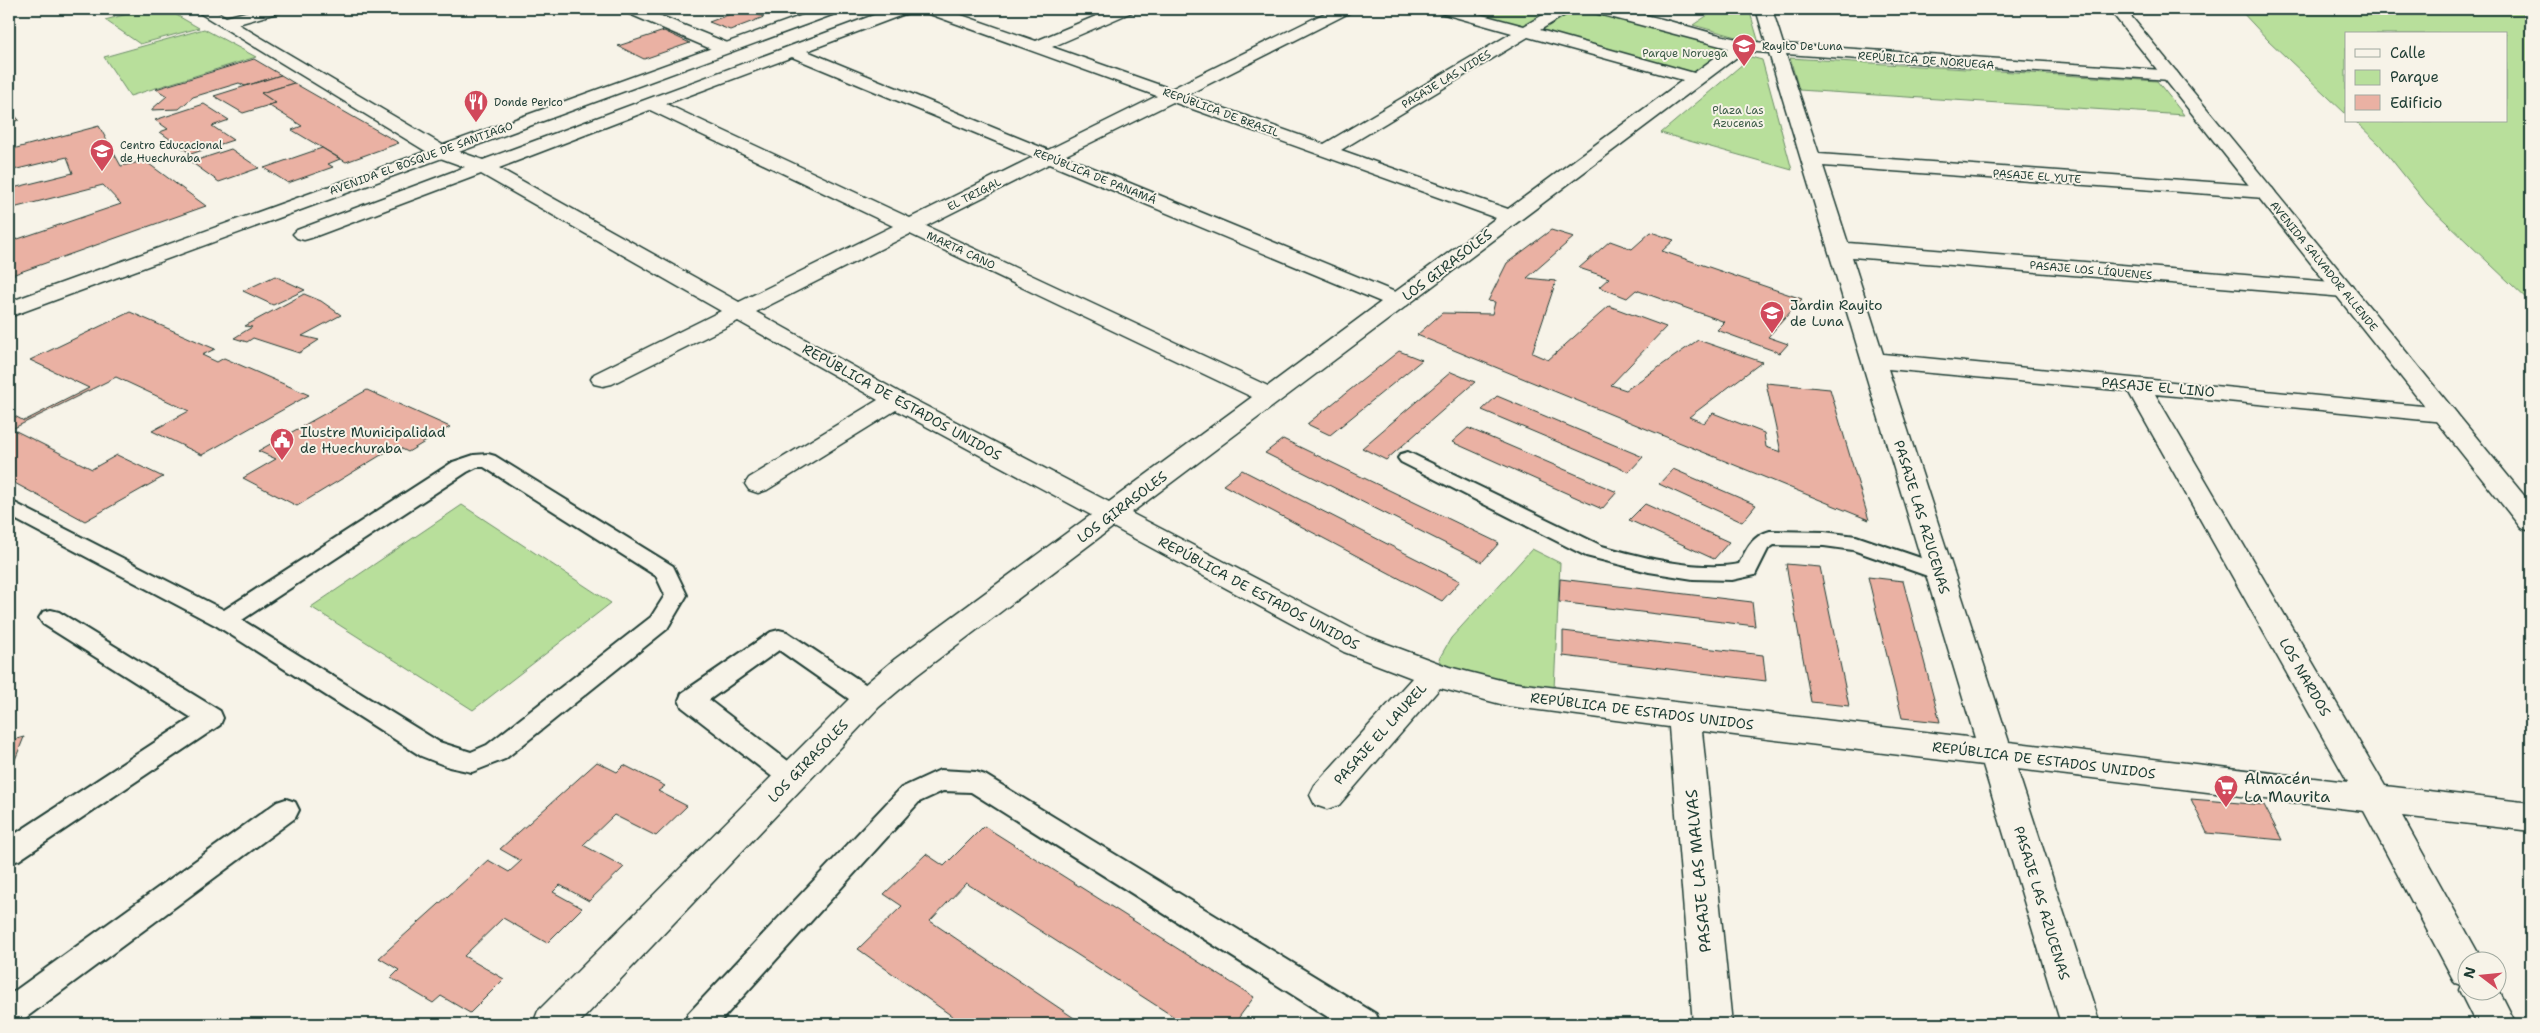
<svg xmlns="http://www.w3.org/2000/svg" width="2540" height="1033" font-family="'Shantell Sans',sans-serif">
<rect width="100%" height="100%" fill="#f7f3e8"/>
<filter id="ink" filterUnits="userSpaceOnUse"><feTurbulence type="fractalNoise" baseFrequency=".02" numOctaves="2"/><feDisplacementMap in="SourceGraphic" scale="10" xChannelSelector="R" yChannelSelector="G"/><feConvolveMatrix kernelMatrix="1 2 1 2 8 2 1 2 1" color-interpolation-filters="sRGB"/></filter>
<g filter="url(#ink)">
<g fill="#b8df9b" stroke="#6c8e68">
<path d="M146,9h20l33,19 -59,16 -35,-24z"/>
<path d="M1455,9h133l144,37 -41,28z"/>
<path d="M1717,9h32l10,34 -66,-18z"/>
<path d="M2239,9h292v294l-104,-99 -47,-59 -25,-24h151v-87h-160v80l-78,-74z"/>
<path d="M204,29l52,28 -126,39 -26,-39z"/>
<path d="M1751,57l11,3 30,110 -131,-37z"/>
<path d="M1790,58l367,23 27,34 -385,-25z"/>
<path d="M462,505l149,98 -138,107 -162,-103z"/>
<path d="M1532,549l28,14 -6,126 -95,-17 -15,-6 -5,-7 12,-21z"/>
</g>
<g fill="#eab1a3" stroke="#1f3d34">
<path d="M744,9l20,8 -34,13 -21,-8z"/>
<path d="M664,31l26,12 -46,16 -26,-13z"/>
<path d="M254,59l27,16 -36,11 -6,-3 -46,14 -14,12 -28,1 16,-14 -11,-7z"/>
<path d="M281,75l13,8 -33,10 15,10 -33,10 -29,-17z"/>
<path d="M294,83l105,60 -53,19 -54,-32 10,-4 -34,-21 8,-2 -15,-10z"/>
<path d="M204,104l25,16 -17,6 21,14 -42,14 -31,-22 8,-3 -13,-9z"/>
<path d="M9,109l10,11 -10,3z"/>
<path d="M99,126l22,40 24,-5 61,45 -197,70v-41l3,-1 -3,8 112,-38 -18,-19 -94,24v-20l64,-16 -6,-16 -58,14v-21z"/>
<path d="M322,148l18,11 -12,5 5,3 -45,16 -24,-15z"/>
<path d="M231,149l28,19 -40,14 -28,-20z"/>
<path d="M1551,230l23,7 -47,41 29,3 -24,72 16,7 61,-54 57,21 -55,58 15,5 72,-50 64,22 -73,55 15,6 9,-10 51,20 2,14 15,5 -15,-69 64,6 39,131 -452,-185 25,-22 50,1 3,-12 -7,-1 19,-38z"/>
<path d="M1651,232l23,8 -12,11 140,48 -34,38 20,7 -8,9 -63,-23 8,-8 -89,-32 -9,8 -28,-11 10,-9 -30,-10 31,-27 22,8z"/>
<path d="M275,276l30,14 -32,15 -30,-14z"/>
<path d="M304,294l17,7 20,14 -39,21 17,4 -20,13 -46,-15 -6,4 -13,-4 18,-11 -7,-1z"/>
<path d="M130,312l85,37 -13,6 15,7 7,-4 85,37 -107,60 -50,-24 37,-20 -73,-34 -104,52 80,40 25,-14 46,22 -78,44 -76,-41v-67l15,8 65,-33 -59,-28z"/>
<path d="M1399,351l23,9 -92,75 -23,-11z"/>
<path d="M1451,372l24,10 -89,78 -24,-12z"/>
<path d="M367,390l83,37 -42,25 -12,-6 -99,60 -54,-28 33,-19 -18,-8z"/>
<path d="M1497,396l146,61 -14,15 -147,-62z"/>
<path d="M1468,428l149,64 -15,17 -150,-67z"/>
<path d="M1283,439l216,104 -17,19 -217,-109z"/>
<path d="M1673,469l83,36 -14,17 -83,-38z"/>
<path d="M1242,470l218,111 -18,20 -219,-116z"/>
<path d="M1645,504l84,38 -15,17 -85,-39z"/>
<path d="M1786,564l34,3 29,139 -38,-4z"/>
<path d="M1868,577l35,4 37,141 -38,-4z"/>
<path d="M1560,579l192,23 3,24 -196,-24z"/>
<path d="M1563,631l200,24 3,26 -203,-25z"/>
<path d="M24,737l-15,38v-34z"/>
<path d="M597,762l20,10 7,-7 41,21 -7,5 29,15 -31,30 -42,-21 -31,30 41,22 -35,34 -29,-16 -7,7 29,16 -35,35 -44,-25 -39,38 40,23 -34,34 -29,-17 -8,7 -42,-25 8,-8 -20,-12 109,-98 21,12 12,-11 -21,-12z"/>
<path d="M2191,799l73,6 18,35 -75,-7z"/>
<path d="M984,826l270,171 -20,27h-49l-219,-141 -36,38 153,103h-120l-105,-75 44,-43 -18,-12 42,-40 18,12z"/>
</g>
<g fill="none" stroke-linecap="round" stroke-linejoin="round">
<defs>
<g id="lane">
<path d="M1408,452l194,94c39,11 96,26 137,18 8,-16 13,-28 31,-33l54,1 32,4 91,31 3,5 -3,5 -8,3 -86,-30 -29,-4 -50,-1 -6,4 -13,26 -23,5 -39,-1 -44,-7 -63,-16 -185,-94 -3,-4 3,-4z"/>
<path d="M488,454l7,2 178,110 14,29 -20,34 -162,130 -33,13 -23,-5 -28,-11 -204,-130 -208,-110v-16l215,110 229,-148 21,-7zM477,467h7l172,109 9,19 -14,22 -164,128 -16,7 -32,-10 -197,-122 225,-148z"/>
<path d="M51,610l8,2 161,99 3,7 -3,7 -201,135 -10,3v-25l183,-120 -149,-94 -4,-6 4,-6z"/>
<path d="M779,630l8,2 90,60 3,7 -3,7 -9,2 -9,-2 -80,-56 -70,50 92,71 4,7 -4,7 -9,3 -9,-3 -101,-78 -3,-7 3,-7 89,-61z"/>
<path d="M940,770l36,2 9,3 391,239 4,10h-41l-368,-232 -28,-1 -24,11 -201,222h-34l4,-10 213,-226z"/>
<path d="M286,799l9,3 4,8 -4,8 -275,204 -11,2v-29l268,-193z"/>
</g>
<g id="street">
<path d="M193,9h19l14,8 31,-8h25l-2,3 -42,12 208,123 37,13 407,-151h22l-2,3 -103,39 241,99 109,-54 -233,-84 -2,-3h22l92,32 77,-32h21l-2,3 -80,35 119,42 162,-80h20l-2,3 -164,83 137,49 188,-111 -75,-21 -2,-3h25l64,17 29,-17h19l-2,3 -30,18 154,43 34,-25 -137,-36 -2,-3c55,-4 119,30 177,34l-10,-34h16l11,35 393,27 3,4 -3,4 -6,1 -384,-26 33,100 446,32 7,2 3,4 -3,4 -7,2 -442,-32 25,77 496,40 8,2 3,5 -3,5 -8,2 -492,-40 31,97 570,55 4,5 -4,5 -9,3 -289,-28 230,392 146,17v28l-129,-15 80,144h-14v30h30v-2l18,36h-40l-17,-34 2,-5 -6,-2 -91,-172 -347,-42 83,255h-39l-78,-259 -281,-34 30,293h-39l-24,-297 -161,-21 -68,-18 -101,117 -12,4 -12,-4 -5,-10 5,-10 97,-107 -68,-26 -231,-125 -196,148 -38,32 -301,317h-45l5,-13 319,-320 38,-32 196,-144 -195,-105 -129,80 -9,3 -9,-3 -4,-6 4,-6 129,-78 -140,-79 -126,63 -9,2 -9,-2 -3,-5 3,-5 127,-63 -240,-137 -170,64 -7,2 -7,-2 -4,-4 4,-4 168,-63 -33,-12zM1528,37l155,43 -175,129 -167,-59zM1745,51l24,2 206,685 -467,-56 -59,-15 -83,-31 -235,-123zM792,57l241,100 -123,61 -244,-114zM1173,102l323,116 -101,74 -331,-136zM650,110l243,116 -154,76 -240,-134zM1049,164l332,138 -113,84 -342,-160zM910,234l342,163 -143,105 -210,-110 -143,-80zM1888,369l240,22 220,391 -339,-40z"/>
<path d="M623,9h21l86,35 2,4 -2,4h-12l-93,-40z"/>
</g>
<g id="secondary">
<path d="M820,9h22l-2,3 -831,305v-15z"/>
<path d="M2109,9h16l406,495v27l-10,-3z"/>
</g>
</defs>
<use href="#lane" stroke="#1f3d34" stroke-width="4"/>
<use href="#street" stroke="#1f3d34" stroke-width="3"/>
<use href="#secondary" stroke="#1f3d34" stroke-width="3"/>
<use href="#lane" fill="#f7f3e8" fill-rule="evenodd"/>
<use href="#street" fill="#f7f3e8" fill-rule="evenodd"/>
<use href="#secondary" fill="#f7f3e8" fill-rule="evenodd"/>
</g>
</g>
<defs>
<symbol id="school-pin" viewBox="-11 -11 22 30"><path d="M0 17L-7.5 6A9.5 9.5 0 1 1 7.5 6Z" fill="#d1495b" stroke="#f7f3e8"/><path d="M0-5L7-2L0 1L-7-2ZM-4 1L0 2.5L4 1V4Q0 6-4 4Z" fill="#fff"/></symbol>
<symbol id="restaurant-pin" viewBox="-11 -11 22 30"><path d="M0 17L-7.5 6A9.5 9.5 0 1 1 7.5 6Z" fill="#d1495b" stroke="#f7f3e8"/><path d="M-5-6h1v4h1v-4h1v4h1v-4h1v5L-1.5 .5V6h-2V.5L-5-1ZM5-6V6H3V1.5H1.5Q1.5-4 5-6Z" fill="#fff"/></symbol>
<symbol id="civic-pin" viewBox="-11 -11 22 30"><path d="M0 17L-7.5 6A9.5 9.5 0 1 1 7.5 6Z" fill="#d1495b" stroke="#f7f3e8"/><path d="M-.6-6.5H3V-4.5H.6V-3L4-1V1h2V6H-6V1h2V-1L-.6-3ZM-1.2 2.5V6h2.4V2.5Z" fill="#fff"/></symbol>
<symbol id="supermarket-pin" viewBox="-11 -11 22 30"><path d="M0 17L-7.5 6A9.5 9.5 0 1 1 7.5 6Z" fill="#d1495b" stroke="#f7f3e8"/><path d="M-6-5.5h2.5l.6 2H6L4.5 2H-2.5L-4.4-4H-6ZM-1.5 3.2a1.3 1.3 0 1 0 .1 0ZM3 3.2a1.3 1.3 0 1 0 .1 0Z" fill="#fff"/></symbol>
</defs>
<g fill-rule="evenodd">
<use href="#school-pin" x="1730" y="32" width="28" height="38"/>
<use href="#restaurant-pin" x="462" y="88" width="28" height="38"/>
<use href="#school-pin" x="88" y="137" width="28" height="38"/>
<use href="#school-pin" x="1758" y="299" width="28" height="38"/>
<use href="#civic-pin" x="268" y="426" width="28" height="38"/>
<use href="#supermarket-pin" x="2212" y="773" width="28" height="38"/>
</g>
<g text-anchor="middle" stroke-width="4" stroke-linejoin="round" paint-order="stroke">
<g font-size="11" fill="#1f3d34" stroke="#f7f3e8" text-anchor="start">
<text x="1762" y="50">Rayito De Luna</text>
<text x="494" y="106">Donde Perico</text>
<text x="120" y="149">Centro Educacional<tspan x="120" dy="13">de Huechuraba</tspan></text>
</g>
<g font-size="11" fill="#3e5d49" stroke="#f7f3e8">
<text x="1685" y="57">Parque Noruega</text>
<text x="1738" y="114">Plaza Las<tspan x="1738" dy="13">Azucenas</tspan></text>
</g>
<g font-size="11" fill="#1f3d34" stroke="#f7f3e8">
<text transform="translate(1926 60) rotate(4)" y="4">REPÚBLICA DE NORUEGA</text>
<text transform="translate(1446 79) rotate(-31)" y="4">PASAJE LAS VIDES</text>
<text transform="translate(1221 112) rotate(20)" y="4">REPÚBLICA DE BRASIL</text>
<text transform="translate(421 158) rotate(-20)" y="4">AVENIDA EL BOSQUE DE SANTIAGO</text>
<text transform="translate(1095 176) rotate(22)" y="4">REPÚBLICA DE PANAMÁ</text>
<text transform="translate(2037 176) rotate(4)" y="4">PASAJE EL YUTE</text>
<text transform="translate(974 194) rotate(-27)" y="4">EL TRIGAL</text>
<text transform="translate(961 250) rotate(25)" y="4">MARTA CANO</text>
<text transform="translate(2324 266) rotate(51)" y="4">AVENIDA SALVADOR ALLENDE</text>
<text transform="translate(2091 270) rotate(5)" y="4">PASAJE LOS LÍQUENES</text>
</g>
<g font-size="14" fill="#1f3d34" stroke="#f7f3e8">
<text transform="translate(1447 265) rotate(-37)" y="5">LOS GIRASOLES</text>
<text transform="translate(2158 387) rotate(5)" y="5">PASAJE EL LINO</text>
<text transform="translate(902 402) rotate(29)" y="5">REPÚBLICA DE ESTADOS UNIDOS</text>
<text transform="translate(1122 507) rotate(-37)" y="5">LOS GIRASOLES</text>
<text transform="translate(1922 517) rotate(73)" y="5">PASAJE LAS AZUCENAS</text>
<text transform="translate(1259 593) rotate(28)" y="5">REPÚBLICA DE ESTADOS UNIDOS</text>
<text transform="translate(2305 677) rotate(60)" y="5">LOS NARDOS</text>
<text transform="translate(1642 711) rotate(7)" y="5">REPÚBLICA DE ESTADOS UNIDOS</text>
<text transform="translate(1380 734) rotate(-48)" y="5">PASAJE EL LAUREL</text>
<text transform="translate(2044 760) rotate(7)" y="5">REPÚBLICA DE ESTADOS UNIDOS</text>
<text transform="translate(808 761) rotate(-46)" y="5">LOS GIRASOLES</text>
<text transform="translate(2042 903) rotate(73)" y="5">PASAJE LAS AZUCENAS</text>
</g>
<g font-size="14" fill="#1f3d34" stroke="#f7f3e8" text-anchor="start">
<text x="1790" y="310">Jardin Rayito<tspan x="1790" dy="16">de Luna</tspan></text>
<text x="300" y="437">Ilustre Municipalidad<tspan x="300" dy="16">de Huechuraba</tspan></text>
</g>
<g font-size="16" fill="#1f3d34" stroke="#f7f3e8" text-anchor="start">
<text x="2244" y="784">Almacén<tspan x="2244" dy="18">La Maurita</tspan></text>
</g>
<g font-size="16" fill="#1f3d34" stroke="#f7f3e8">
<text transform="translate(1698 871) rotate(-95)" y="6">PASAJE LAS MALVAS</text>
</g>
</g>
<rect width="2540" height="1033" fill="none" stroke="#f7f3e8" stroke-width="30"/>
<rect x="15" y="15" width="2510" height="1003" fill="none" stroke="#1f3d34" stroke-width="2" filter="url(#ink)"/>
<rect x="2345" y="32" width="162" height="90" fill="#f7f3e8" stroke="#a1aaa0"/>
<rect x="2355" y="49" width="25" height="8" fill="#f7f3e8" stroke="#a1aaa0"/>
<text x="2390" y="58" font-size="15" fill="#1f3d34">Calle</text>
<rect x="2355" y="70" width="25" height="15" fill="#b8df9b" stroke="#a1aaa0"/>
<text x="2390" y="82" font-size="15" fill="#1f3d34">Parque</text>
<rect x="2355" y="95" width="25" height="15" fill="#eab1a3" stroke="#a1aaa0"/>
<text x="2390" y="108" font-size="15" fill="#1f3d34">Edificio</text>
<g transform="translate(2482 976) rotate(286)"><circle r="24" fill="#f7f3e8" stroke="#a1aaa0"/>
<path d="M0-4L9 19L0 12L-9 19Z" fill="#d1495b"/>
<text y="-8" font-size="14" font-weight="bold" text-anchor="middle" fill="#1f3d34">N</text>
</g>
</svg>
